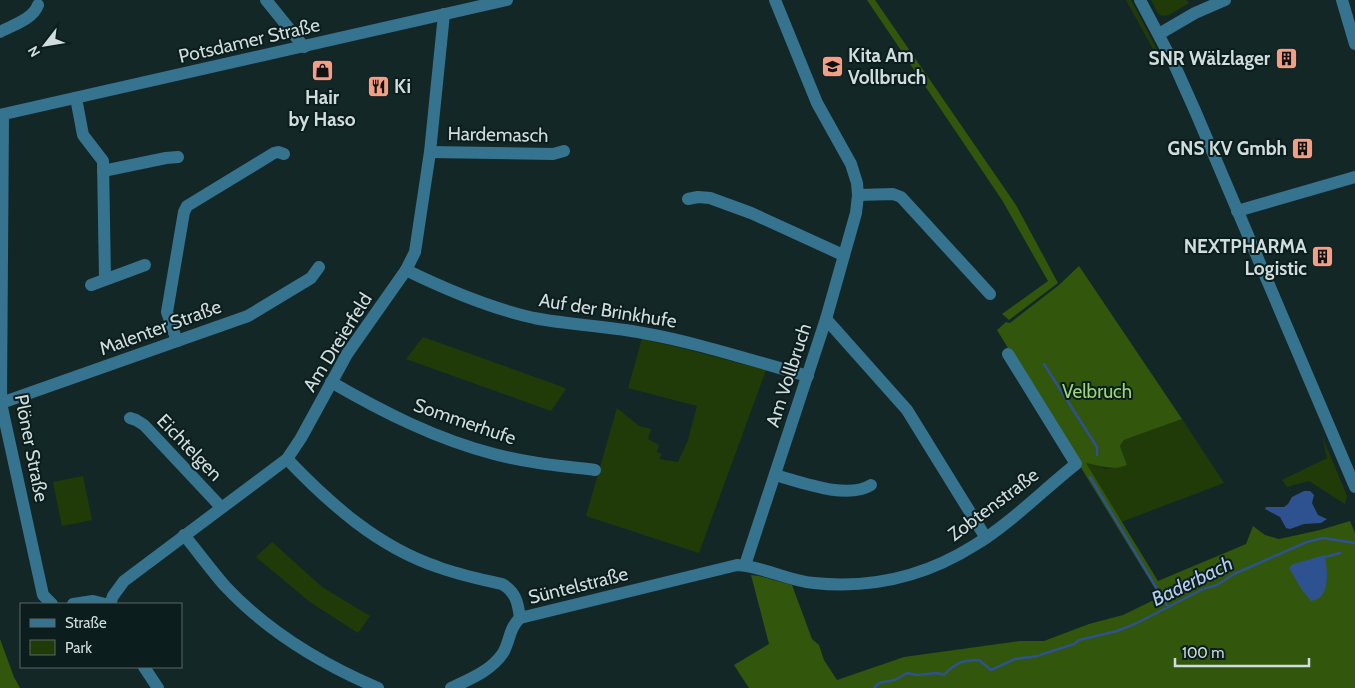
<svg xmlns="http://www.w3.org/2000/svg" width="1355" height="688" font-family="Cabin,sans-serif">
<rect width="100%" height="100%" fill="#142727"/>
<g fill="#213b08">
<path d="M1126,0h5l31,59 1,8z"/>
<path d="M1151,0h35l3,3 -20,12 -7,1 -5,-4z"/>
<path d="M423,337l137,49 6,3 -15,22 -145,-52z"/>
<path d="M642,339l43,10 81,21 -67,183 -113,-37 31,-108 22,18 12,3 -3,10 11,6 -2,7 5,2 -3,5 19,3 10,-22 9,-34 -69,-18z"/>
<path d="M1182,419l42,64 -103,39 -36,-60 21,7 21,-4 -7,-19 4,-6z"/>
<path d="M1322,436l25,60 -2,8 -36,-23 -22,6 -5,-7 45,-22z"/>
<path d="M83,476l9,44 -30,6 -9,-44z"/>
<path d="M272,542l50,45 48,29 -12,17 -48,-31 -54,-45z"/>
</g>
<g fill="#31560c">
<path d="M867,0h8l141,205 42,78 -49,37 -7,-6 46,-33 -46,-81z"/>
<path d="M1079,266l103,153 -58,21 -4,6 7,19c-15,6 -27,1 -41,-2l72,118 88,-37 7,-18 12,9 14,4 41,-9 30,-9 5,12v155h-606l-15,-23 35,-21 -18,-69 8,1 33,9 20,54 7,6 5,15 13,20 67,-23 116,-16h24l45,-17 34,-9 37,-18 -163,-267 9,-8 4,1 49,-38z"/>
<path d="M0,639l14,38 6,11h-20z"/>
</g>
<g fill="#2e528f">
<path d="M1304,491h6l4,4 -2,8 6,12 9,4 -6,4 -17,1 -14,5 -4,-1 -6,-11 -15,-8 1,-2h18l4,-3 4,-7z"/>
<path d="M1325,555c2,15 7,43 -14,46l-9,-11 -13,-22 4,-4z"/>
</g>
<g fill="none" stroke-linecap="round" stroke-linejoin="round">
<g stroke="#2e528f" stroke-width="2.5">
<path d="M1044,364l53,83v8"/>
<path d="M1090,477l78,130"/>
<path d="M1322,558l18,-5"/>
<path d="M1040,655l34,-11 5,-4 38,-9 20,-8 66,-34 14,-4 17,-11 73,-32 16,-4 32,5"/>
<path d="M874,688l5,-5 16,-3 12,-7 10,2 20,-2 7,2c11,-12 19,-15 35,-15l12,10 24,-11 23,-3"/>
</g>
<g stroke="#35738e" stroke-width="12">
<path d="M266,0l38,47"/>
<path d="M1140,0l35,66 21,47 159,374"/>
<path d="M1342,0l13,44"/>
<path d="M0,32c13,-7 33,-13 38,-27"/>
<path d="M1159,34l36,-21 30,-13"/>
<path d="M76,98l7,37 20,26 2,118"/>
<path d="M0,115l507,-115"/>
<path d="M3,115l-2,288 42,192 9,9"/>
<path d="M430,152l123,2 11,-3"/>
<path d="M103,171l63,-13 12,-1"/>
<path d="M858,195l35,-1 8,3 89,97"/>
<path d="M688,199l10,-2 12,1 41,15 92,42"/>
<path d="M1237,211l118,-34"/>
<path d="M406,270c41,20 83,38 128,48 36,7 73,8 109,15 56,10 110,28 165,43"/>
<path d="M91,285l54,-20"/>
<path d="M826,319l81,91 79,128"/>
<path d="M177,341l-10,-29 17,-100 3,-6 87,-53 4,-1 6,2"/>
<path d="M331,382c52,30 105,57 163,72 33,9 68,12 101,16"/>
<path d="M1,403l247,-87 63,-38 8,-11"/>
<path d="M130,418l6,2 8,5 77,82"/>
<path d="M287,459c43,45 91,88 151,108 21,8 42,12 64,17 14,8 16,19 18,34"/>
<path d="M775,475c26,7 72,25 96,10"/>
<path d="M184,535c14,17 27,35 41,51 42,45 97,78 153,102"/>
<path d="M745,565l81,-246 30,-106 2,-18 -1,-12 -6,-19 -34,-61 -42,-103"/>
<path d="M73,604l20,-3 12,3"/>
<path d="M110,604l3,-8 11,-15 163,-122 14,-21 46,-84 59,-84 9,-18 15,-100 14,-138"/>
<path d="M144,667l14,21"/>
<path d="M451,688c19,-9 40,-17 52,-35 7,-12 6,-25 17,-35l217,-53c26,1 50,16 77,18 57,6 112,-7 161,-38 36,-22 67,-54 101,-81l-68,-110"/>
</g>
</g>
<defs>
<symbol id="building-square" viewBox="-11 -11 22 22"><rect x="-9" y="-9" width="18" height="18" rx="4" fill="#f39f85" stroke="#0b1d1d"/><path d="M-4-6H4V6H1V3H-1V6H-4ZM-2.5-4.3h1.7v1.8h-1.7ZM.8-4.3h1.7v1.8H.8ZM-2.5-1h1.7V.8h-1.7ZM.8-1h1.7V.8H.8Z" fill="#111"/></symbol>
<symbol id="school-square" viewBox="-11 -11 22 22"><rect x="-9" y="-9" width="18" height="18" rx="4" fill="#f39f85" stroke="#0b1d1d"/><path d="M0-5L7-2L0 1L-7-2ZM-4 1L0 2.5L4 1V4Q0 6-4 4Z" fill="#111"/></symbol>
<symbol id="shop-square" viewBox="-11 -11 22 22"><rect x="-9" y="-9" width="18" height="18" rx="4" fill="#f39f85" stroke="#0b1d1d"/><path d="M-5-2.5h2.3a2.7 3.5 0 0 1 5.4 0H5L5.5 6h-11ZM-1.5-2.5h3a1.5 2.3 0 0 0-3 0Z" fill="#111"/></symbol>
<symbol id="restaurant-square" viewBox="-11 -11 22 22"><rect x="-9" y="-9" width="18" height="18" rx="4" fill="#f39f85" stroke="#0b1d1d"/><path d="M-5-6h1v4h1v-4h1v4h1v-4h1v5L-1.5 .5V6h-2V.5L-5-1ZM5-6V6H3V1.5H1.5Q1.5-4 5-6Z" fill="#111"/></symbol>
</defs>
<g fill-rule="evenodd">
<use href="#building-square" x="1274" y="46" width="25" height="25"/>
<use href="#school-square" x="820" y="54" width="25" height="25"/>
<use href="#shop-square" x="310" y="58" width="25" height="25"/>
<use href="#restaurant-square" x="366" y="74" width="25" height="25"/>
<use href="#building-square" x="1290" y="136" width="25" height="25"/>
<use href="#building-square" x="1310" y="244" width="25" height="25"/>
</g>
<g text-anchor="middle" stroke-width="4" stroke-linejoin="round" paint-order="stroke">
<g font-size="19" fill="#d1dcdc" stroke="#0b1d1d">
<text transform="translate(249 40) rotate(-13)" y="7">Potsdamer Straße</text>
<text transform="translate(498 134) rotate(1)" y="7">Hardemasch</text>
<text transform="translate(608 310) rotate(9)" y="7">Auf der Brinkhufe</text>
<text transform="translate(160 327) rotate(-20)" y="7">Malenter Straße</text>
<text transform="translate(337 342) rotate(-58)" y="7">Am Dreierfeld</text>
<text transform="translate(788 375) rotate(-72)" y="7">Am Vollbruch</text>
<text transform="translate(465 421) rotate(19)" y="7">Sommerhufe</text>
<text transform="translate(190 447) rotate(46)" y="7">Eichtelgen</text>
<text transform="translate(32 448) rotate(79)" y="7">Plöner Straße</text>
<text transform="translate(993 504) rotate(-37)" y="7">Zobtenstraße</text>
<text transform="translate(578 585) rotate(-14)" y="7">Süntelstraße</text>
</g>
<g font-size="19" font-weight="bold" fill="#d1dcdc" stroke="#0b1d1d" text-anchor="end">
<text x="848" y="62" text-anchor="start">Kita Am<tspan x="848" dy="22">Vollbruch</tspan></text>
<text x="1270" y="65">SNR Wälzlager</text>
<text x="394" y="93" text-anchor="start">Ki</text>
<text x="322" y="104" text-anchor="middle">Hair<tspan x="322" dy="22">by Haso</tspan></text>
<text x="1287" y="155">GNS KV Gmbh</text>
<text x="1307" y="253">NEXTPHARMA<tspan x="1307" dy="22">Logistic</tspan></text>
</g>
<g font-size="19" fill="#9ed576" stroke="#0b1d1d">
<text x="1097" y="398">Velbruch</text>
</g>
<g font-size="20" font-style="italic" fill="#b6ccf0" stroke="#0b1d1d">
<text transform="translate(1192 581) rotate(-26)" y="7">Baderbach</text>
</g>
</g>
<rect x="20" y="603" width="162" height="65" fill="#0b1d1d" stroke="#5a6969"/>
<rect x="30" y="619" width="25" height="8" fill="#35738e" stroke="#5a6969"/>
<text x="65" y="628" font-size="15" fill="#d1dcdc">Straße</text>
<rect x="30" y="640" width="25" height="15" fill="#213b08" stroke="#5a6969"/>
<text x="65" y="653" font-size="15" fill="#d1dcdc">Park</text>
<g transform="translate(45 45) rotate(239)" stroke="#0b1d1d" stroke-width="4" paint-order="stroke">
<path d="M0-4L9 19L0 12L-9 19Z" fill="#d1dcdc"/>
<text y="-8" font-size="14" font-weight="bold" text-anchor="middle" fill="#d1dcdc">N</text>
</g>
<path d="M1175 658v8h134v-8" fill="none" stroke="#d1dcdc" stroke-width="2.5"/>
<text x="1182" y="658" font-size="15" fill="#d1dcdc" stroke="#0b1d1d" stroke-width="4" paint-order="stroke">100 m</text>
</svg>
